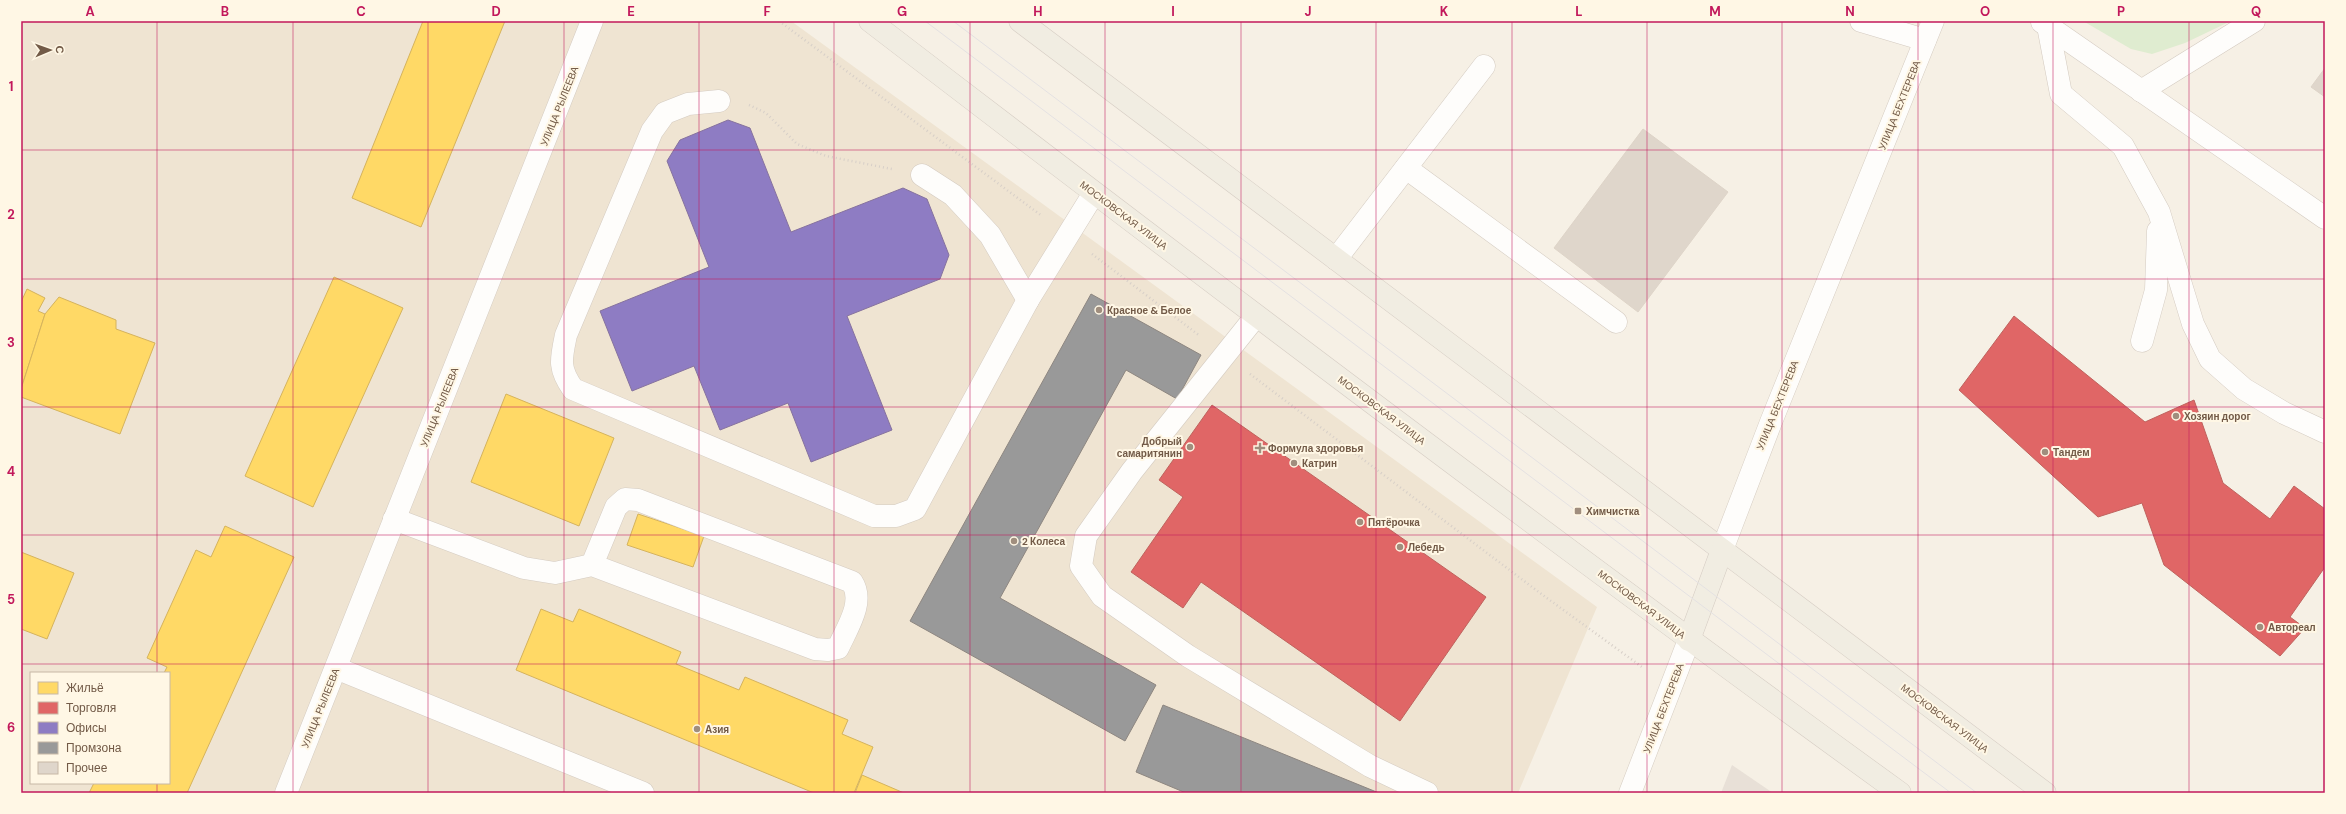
<svg xmlns="http://www.w3.org/2000/svg" width="2346" height="814" font-family="'DM Sans',sans-serif">
<rect width="100%" height="100%" fill="#f6f0e5"/>
<path fill="#efe4d2" fill-rule="evenodd" d="M21,21h770l806,586 -79,186h-1497zM31,673h138v110h-138z"/>
<path fill="#e8e0d7" d="M1732,765l41,28h-52z"/>
<path fill="#dfecd0" d="M2083,21h148l-46,22 -33,11 -21,-5z"/>
<g fill="#ffd966" stroke="#d5b35d">
<path d="M423,21h82l-84,206 -69,-29z"/>
<path d="M334,277l69,31 -90,199 -68,-31z"/>
<path d="M27,289l18,9 -7,13 7,3 -24,75v-87z"/>
<path d="M59,297l57,23v9l39,14 -35,91 -99,-37v-8l24,-75z"/>
<path d="M506,394l108,44 -35,88 -108,-44z"/>
<path d="M638,514l66,22 -11,31 -66,-22z"/>
<path d="M225,526l69,31 -107,236h-98l5,-10h75v-110h-5l3,-6 -20,-9 49,-108 15,7z"/>
<path d="M21,552l53,21 -27,66 -26,-10z"/>
<path d="M541,609l32,13 6,-13 102,43 -5,12 63,26 6,-13 103,43 -6,14 31,13 -19,46h-40l-298,-123z"/>
<path d="M862,775l42,18h-49z"/>
</g>
<g fill="#e06666" stroke="#bf625d">
<path d="M2014,316l131,106 49,-22 29,83 47,36 24,-33 31,23v58l-35,50 15,11 -25,28 -116,-91 -22,-62 -44,14 -139,-127z"/>
<path d="M1212,405l274,192 -86,124 -199,-139 -18,26 -52,-36 52,-75 -24,-17z"/>
</g>
<path fill="#8e7cc3" stroke="#86729e" d="M728,120l22,8 41,104 112,-44 24,11 22,56 -9,24 -93,37 45,114 -81,32 -23,-59 -68,27 -26,-64 -62,25 -32,-80 109,-44 -42,-106 13,-21z"/>
<g fill="#999" stroke="#8d8680">
<path d="M1091,294l110,61 -24,44 -51,-29 -126,228 156,87 -31,56 -215,-120z"/>
<path d="M1163,705l216,88h-193l-50,-21z"/>
</g>
<g fill="#dfd6cb" stroke="#ded4c8">
<path d="M2325,68v29l-14,-10z"/>
<path d="M1643,129l85,63 -90,120 -84,-64z"/>
</g>
<g fill="none" stroke-linecap="round" stroke-linejoin="round">
<defs>
<g id="lane">
<path d="M1861,21l64,19"/>
<path d="M2042,22l283,196"/>
<path d="M2048,26l13,68 62,52 36,66 34,112 17,35 34,30 40,24 41,19"/>
<path d="M2141,91l113,-70"/>
<path d="M719,101l-31,3 -23,9 -13,18 -86,204c-5,24 -8,33 7,54l301,127h22l19,-7 113,-209 66,-107"/>
<path d="M1406,168l210,154"/>
<path d="M922,175l31,20 37,40 38,65"/>
<path d="M1336,259l148,-193"/>
<path d="M1256,316l-124,155 -46,65 -5,30 21,30 86,60 182,110 57,27"/>
<path d="M2142,341l14,-51 2,-59"/>
<path d="M394,519l130,49 31,5 37,-8 223,84 13,1 10,-2c9,-20 27,-46 14,-66l-214,-82 -13,-1 -9,8 -24,58"/>
<path d="M336,668l307,125"/>
</g>
<path id="street" d="M286,793l306,-772"/>
<g id="secondary">
<path d="M1722,550l49,-128 162,-401"/>
<path d="M1630,793l59,-153"/>
</g>
<g id="primary">
<path d="M870,21c340,261 682,520 1030,772"/>
<path d="M1020,21l1025,772"/>
<path d="M1689,640l33,-90"/>
</g>
</defs>
<use href="#lane" stroke="#d4cbc1" stroke-width="23"/>
<use href="#street" stroke="#d4cbc1" stroke-width="23"/>
<use href="#secondary" stroke="#d6cdc2" stroke-width="23"/>
<use href="#primary" stroke="#d5ccc3" stroke-width="23"/>
<g stroke="#d7cfc8" stroke-width="2.5" stroke-dasharray="1 3" stroke-linecap="butt">
<path d="M779,21l263,195"/>
<path d="M749,105l17,8 31,31 29,12 66,13"/>
<path d="M1092,254l108,82"/>
<path d="M1250,374l290,219 102,74"/>
</g>
<use href="#lane" stroke="#fefdfb" stroke-width="22"/>
<use href="#street" stroke="#fefdfb" stroke-width="22"/>
<use href="#secondary" stroke="#fefdfb" stroke-width="22"/>
<use href="#primary" stroke="#f1ede2" stroke-width="22"/>
<g stroke="#e4e1e2" stroke-width="1">
<path d="M925,21l1026,772"/>
<path d="M953,21l1024,772"/>
</g>
</g>
<path fill="none" stroke="#c2185b" stroke-width="1" stroke-opacity="0.55" d="M157,21v652M293,21v772M428,21v772M564,21v772M699,21v772M834,21v772M970,21v772M1105,21v772M1241,21v772M1376,21v772M1512,21v772M1647,21v772M1782,21v772M1918,21v772M2053,21v772M2189,21v772M21,150h2304M21,279h2304M21,407h2304M21,535h2304M21,664h2304M157,783v10"/>
<g fill="#a08e7e" stroke="#fff7e5" stroke-width="1.5">
<circle cx="1099" cy="310" r="4"/>
<circle cx="2176" cy="416" r="4"/>
<circle cx="1190" cy="447" r="4"/>
<path d="M1258 442h4v4h4v4h-4v4h-4v-4h-4v-4h4z"/>
<circle cx="2045" cy="452" r="4"/>
<circle cx="1294" cy="463" r="4"/>
<rect x="1574" y="507" width="8" height="8" rx="2"/>
<circle cx="1360" cy="522" r="4"/>
<circle cx="1014" cy="541" r="4"/>
<circle cx="1400" cy="547" r="4"/>
<circle cx="2260" cy="627" r="4"/>
<circle cx="697" cy="729" r="4"/>
</g>
<g text-anchor="middle" stroke-width="4" stroke-linejoin="round" paint-order="stroke">
<g font-size="10" fill="#725a47" stroke="#fff7e5">
<text transform="translate(1899 105) rotate(-68)" y="4">УЛИЦА БЕХТЕРЕВА</text>
<text transform="translate(559 106) rotate(-68)" y="4">УЛИЦА РЫЛЕЕВА</text>
<text transform="translate(1124 215) rotate(37)" y="4">МОСКОВСКАЯ УЛИЦА</text>
<text transform="translate(1777 405) rotate(-68)" y="4">УЛИЦА БЕХТЕРЕВА</text>
<text transform="translate(439 407) rotate(-68)" y="4">УЛИЦА РЫЛЕЕВА</text>
<text transform="translate(1382 410) rotate(37)" y="4">МОСКОВСКАЯ УЛИЦА</text>
<text transform="translate(1642 604) rotate(37)" y="4">МОСКОВСКАЯ УЛИЦА</text>
<text transform="translate(320 708) rotate(-68)" y="4">УЛИЦА РЫЛЕЕВА</text>
<text transform="translate(1663 708) rotate(-69)" y="4">УЛИЦА БЕХТЕРЕВА</text>
<text transform="translate(1945 718) rotate(37)" y="4">МОСКОВСКАЯ УЛИЦА</text>
</g>
<g font-size="10" font-weight="bold" fill="#725a47" stroke="#fff7e5" text-anchor="start">
<text x="1107" y="314">Красное &amp; Белое</text>
<text x="2184" y="420">Хозяин дорог</text>
<text x="1182" y="445" text-anchor="end">Добрый<tspan x="1182" dy="12">самаритянин</tspan></text>
<text x="1268" y="452">Формула здоровья</text>
<text x="2053" y="456">Тандем</text>
<text x="1302" y="467">Катрин</text>
<text x="1586" y="515">Химчистка</text>
<text x="1368" y="526">Пятёрочка</text>
<text x="1022" y="545">2 Колеса</text>
<text x="1408" y="551">Лебедь</text>
<text x="2268" y="631">Автореал</text>
<text x="705" y="733">Азия</text>
</g>
</g>
<rect width="2346" height="814" fill="none" stroke="#fff7e5" stroke-width="44"/>
<rect x="30" y="672" width="140" height="112" fill="#fff7e5" stroke="#c7b8a6"/>
<rect x="38" y="682" width="20" height="12" fill="#ffd966" stroke="#c7b8a6"/>
<text x="66" y="692" font-size="12" fill="#725a47">Жильё</text>
<rect x="38" y="702" width="20" height="12" fill="#e06666" stroke="#c7b8a6"/>
<text x="66" y="712" font-size="12" fill="#725a47">Торговля</text>
<rect x="38" y="722" width="20" height="12" fill="#8e7cc3" stroke="#c7b8a6"/>
<text x="66" y="732" font-size="12" fill="#725a47">Офисы</text>
<rect x="38" y="742" width="20" height="12" fill="#999999" stroke="#c7b8a6"/>
<text x="66" y="752" font-size="12" fill="#725a47">Промзона</text>
<rect x="38" y="762" width="20" height="12" fill="#dfd6cb" stroke="#c7b8a6"/>
<text x="66" y="772" font-size="12" fill="#725a47">Прочее</text>
<g transform="translate(50 50) rotate(88)" stroke="#fff7e5" stroke-width="3" paint-order="stroke">
<path d="M0-3L7 15L0 10L-7 15Z" fill="#725a47"/>
<text y="-6" font-size="11" font-weight="bold" text-anchor="middle" fill="#725a47">С</text>
</g>
<rect x="22" y="22" width="2302" height="770" fill="none" stroke="#c2185b" stroke-width="1.5"/>
<g font-size="13" text-anchor="middle" font-weight="bold" fill="#c2185b">
<text x="90" y="16">A</text>
<text x="225" y="16">B</text>
<text x="361" y="16">C</text>
<text x="496" y="16">D</text>
<text x="631" y="16">E</text>
<text x="767" y="16">F</text>
<text x="902" y="16">G</text>
<text x="1038" y="16">H</text>
<text x="1173" y="16">I</text>
<text x="1308" y="16">J</text>
<text x="1444" y="16">K</text>
<text x="1579" y="16">L</text>
<text x="1715" y="16">M</text>
<text x="1850" y="16">N</text>
<text x="1985" y="16">O</text>
<text x="2121" y="16">P</text>
<text x="2256" y="16">Q</text>
<text x="11" y="91">1</text>
<text x="11" y="219">2</text>
<text x="11" y="347">3</text>
<text x="11" y="476">4</text>
<text x="11" y="604">5</text>
<text x="11" y="732">6</text>
</g>
</svg>
